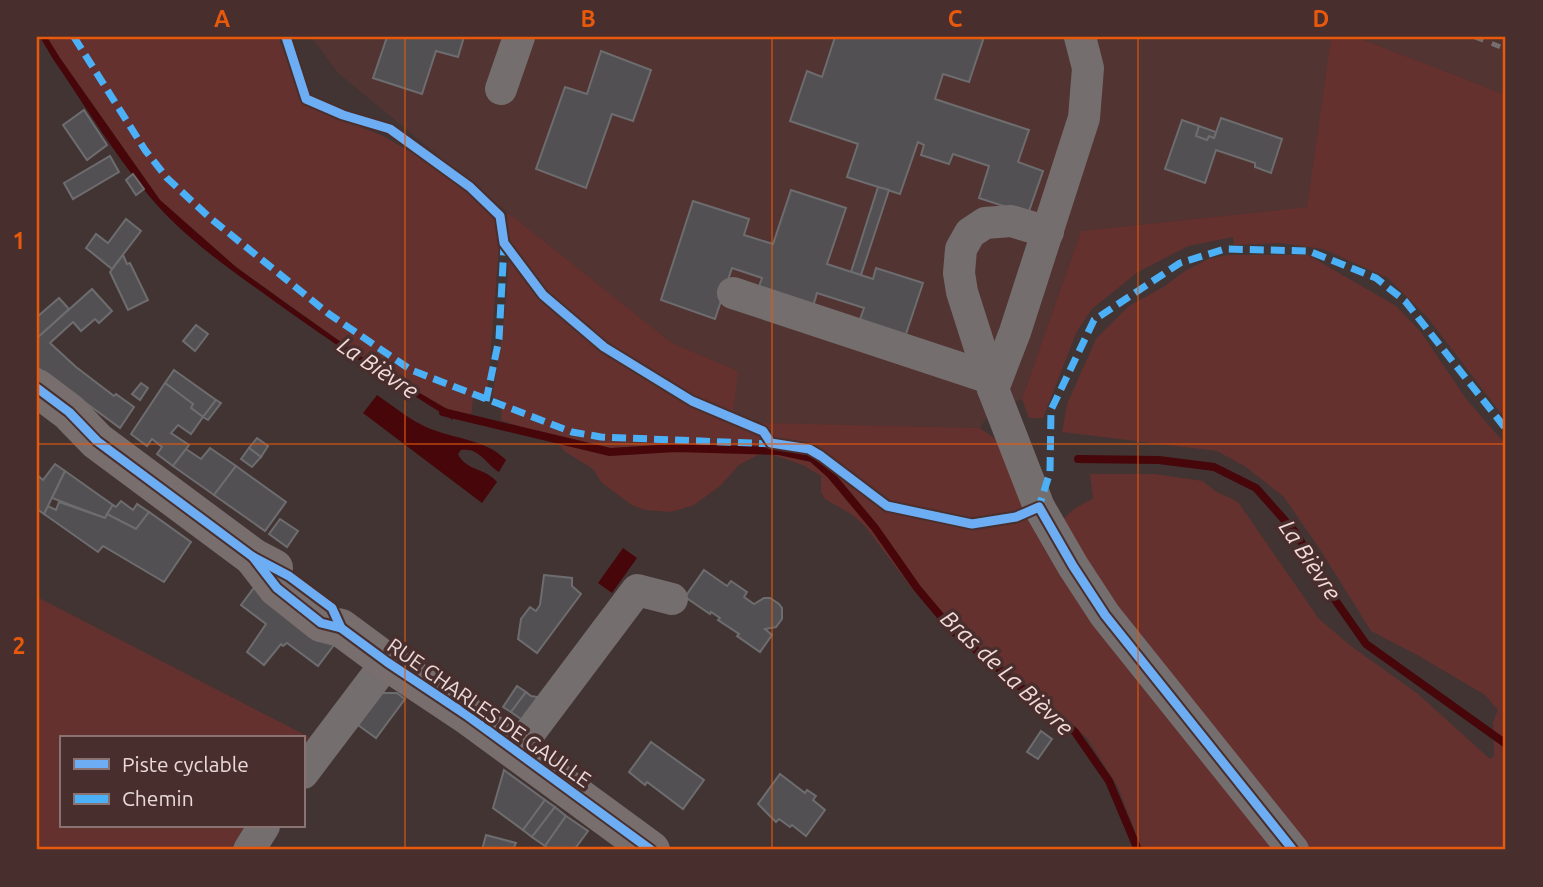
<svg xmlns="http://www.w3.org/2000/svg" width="1543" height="887" font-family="Ubuntu,sans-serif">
<rect width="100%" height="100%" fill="#423433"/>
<g fill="#523432">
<path d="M311,37h1020l-24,170 -226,24 -59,168 -30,10 -12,19 -248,-6 5,-51 -65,-28 -154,-122 -180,-148z"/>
<path d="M1356,37h150v58z"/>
</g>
<g fill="#64312e">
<path d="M47,37h231l25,62 10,9 70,28 42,24 54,41 12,11 9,20 -12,154 -3,10 -11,-3 -3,21 -19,-2 -73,-43 -143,-102 -76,-67 -100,-142z"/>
<path d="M1331,37h25l150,58v325l-78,-102 -40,-40 -65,-29 -42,-6 -47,2 -1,-8 -45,9 -50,26 -46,37 -15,22 -34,87h-14l-7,-19 59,-168 226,-24z"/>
<path d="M507,212l165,131 66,28 -6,51 248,6 18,13 20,55 267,354h-143l-24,-63 -31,-49 -77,-68 -26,-17 -54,-46 -17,-17 -48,-64 -14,-12 -26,-15 -4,-7v-16l-18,-11 -33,-11h-10l-21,11 -19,21 -26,19 -23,7 -26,-2 -13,-5 -30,-22 -9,-14 -29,-18 -8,-11 -55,-20 1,-20 -10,-3c11,-61 20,-123 15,-185z"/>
<path d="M1228,255h80l88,51 24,25 47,69 39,45v405h-196l-20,-20 -94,-114 -138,-193 19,-16 16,-8 -3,-25h64l49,7 12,10 23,11 81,117 32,27 67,48 72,65 4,-3 -1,-34 5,-12 -13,-15 -66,-39 -48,-25 -50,-80 -37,-54 -38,-30 -29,-16 -155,-19 5,-28 29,-65 33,-33 36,-20 20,-15 23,-12z"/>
<path d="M37,597l272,140 -6,8v-7h-242v88h184l-15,24h-193z"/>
</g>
<g fill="#47060a">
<path d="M40,37h7l13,21 100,142 76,67 54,39 89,63 73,43 1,8c-65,-40 -128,-82 -190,-127 -35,-25 -77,-55 -106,-88 -38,-43 -71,-98 -104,-146z"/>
<path d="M377,395c15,10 30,23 47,31 26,13 61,12 82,34l-7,12c-14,-9 -20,-25 -38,-22l-3,4c8,17 28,14 39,28l-15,21 -119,-90z"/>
<path d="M623,548l14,10 -25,35 -14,-10z"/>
</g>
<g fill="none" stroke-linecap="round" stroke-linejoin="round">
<g stroke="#47060a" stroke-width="8">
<path d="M443,412l167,40 65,-4 104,3 33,7 18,16 45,54 42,60 37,44 121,100 34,49 29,69"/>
<path d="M1078,459l81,1 55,7 42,21 40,45 37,64 33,47 140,100"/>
</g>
</g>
<g fill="#535053" stroke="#6d6c6e" stroke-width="2">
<path d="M387,37h77l-6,20 -22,-6 -14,43 -49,-16z"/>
<path d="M835,37h149l-15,45 -26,-8 -8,25 94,31 -11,32 25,9 -15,43 -49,-16 10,-32 -36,-12 -4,10 -28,-9 3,-10 -6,-3 -18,52 -53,-17 11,-33 -68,-23 17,-50 15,6z"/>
<path d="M601,51l50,19 -18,51 -21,-7 -26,74 -50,-19 29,-82 22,7z"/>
<path d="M84,110l23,35 -20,15 -24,-35z"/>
<path d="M1221,118l61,21 -11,34 -16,-6v-4l-39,-13 -11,33 -40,-14 17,-49 17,6 -3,10 11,4 2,-4 5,2z"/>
<path d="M1199,126l17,6 -2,6 -5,-2 -2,4 -11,-4z"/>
<path d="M110,156l9,16 -46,27 -9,-16z"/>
<path d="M133,174l11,15 -8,6 -10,-15z"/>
<path d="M878,187l11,3 -28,85 -10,-3z"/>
<path d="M791,190l55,18 -19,56 46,15 3,-11 47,15 -19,57 -46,-15 6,-17 -47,-15 -5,17 -55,-18 5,-14 -30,-10 -17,51 -54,-19 32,-99 56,18 -5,16 29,9z"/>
<path d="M126,219l15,12 -29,38 -26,-21 10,-14 12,9z"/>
<path d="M123,255l4,9 3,-1 18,37 -20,10 -18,-38z"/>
<path d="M92,289l20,22 -13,12 -4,-4 -14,12 -8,-9 -23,21 26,24 38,29 2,-2 18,13 -14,21 -83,-61v-29z"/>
<path d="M59,298l10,11 -32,29v-21z"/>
<path d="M196,325l12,9 -13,17 -12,-10z"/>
<path d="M174,370l42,30 -13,17 -12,-9 2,-4 -28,-21z"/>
<path d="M141,383l7,5 -8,12 -8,-6z"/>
<path d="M165,383l28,21 -2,4 12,9 -12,17 -13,-9 -7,8 18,12 -16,21 -16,-12 5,-7 -10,-8 -5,7 -16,-12z"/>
<path d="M216,400l5,3 -13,17 -5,-3z"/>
<path d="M257,438l11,8 -7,11 -12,-9z"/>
<path d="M210,448l26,18 -22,29 -41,-29 13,-17 15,10z"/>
<path d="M249,448l12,9 -9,10 -11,-8z"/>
<path d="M55,464l10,7 -21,43 -7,-5v-34l6,5z"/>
<path d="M236,466l50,36 -21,29 -51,-36z"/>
<path d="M65,471l48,34 -8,13 -53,-20z"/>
<path d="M121,501l12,9 4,-6 12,8 -13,17 -29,-15 6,-9 3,2z"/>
<path d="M59,502l46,16 2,-4 29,15 13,-17 42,30 -27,40 -61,-36 -5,6 -54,-38 4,-8 8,4z"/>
<path d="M280,519l18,12 -11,16 -18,-13z"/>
<path d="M704,570l23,16 4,-5 16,11 -3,5 10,7 10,-6h6l9,6 3,4v11l-6,8 -11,2 7,6 -12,17 -23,-16 2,-2 -21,-14 2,-2 -9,-6 -1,2 -25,-17z"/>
<path d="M544,575l28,3v8l9,8 -44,59 -19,-14 3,-20 9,-12 6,4 4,-6z"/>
<path d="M256,585l78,60 -16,21 -31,-23 -4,3 -2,-2 -17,21 -17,-13 19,-28 -25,-19z"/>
<path d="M517,686l9,6 -15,20 -8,-5z"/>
<path d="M526,692l5,4 13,2 -19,24 -14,-10z"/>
<path d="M382,693h15l8,6 -29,39 -18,-13z"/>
<path d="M1041,731l11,8 -14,20 -11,-7z"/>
<path d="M651,742l53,38 -21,29 -36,-27 -2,3 -16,-13z"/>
<path d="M504,770l41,30 -22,30 -30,-22z"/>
<path d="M780,774l25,19 2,-3 9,6 -3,4 12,10 -19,26 -14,-11 -2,2 -11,-8 -3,3 -18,-18z"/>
<path d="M545,800l10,7 -23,30 -9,-7z"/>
<path d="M555,807l11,9 -21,30 -13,-9z"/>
<path d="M566,816l22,15 -14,19h-24l-5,-4z"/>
<path d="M486,835l30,8 -3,7h-31z"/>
</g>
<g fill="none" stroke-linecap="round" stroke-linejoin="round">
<g stroke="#756e6e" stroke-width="32">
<path d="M1080,37l8,31 -4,50 -69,214 -22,57 46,118 34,59 32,49 188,235"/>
<path d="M501,89l18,-52"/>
<path d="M733,293l257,85"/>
<path d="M993,389l-31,-97 -3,-19 2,-24 9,-16 15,-10 26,-2 37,11"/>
<path d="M516,751l121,-161 35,9"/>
<path d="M303,773l84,-111"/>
<path d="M249,850l15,-24"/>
</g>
<g stroke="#786e6d" stroke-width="38">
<path d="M37,388l32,24 28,29 156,116 21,11"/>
<path d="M253,557l24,31 44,35 20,5 46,34 81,54 183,134"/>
</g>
<path stroke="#756e6e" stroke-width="5" stroke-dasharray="9 9" stroke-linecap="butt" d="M1475,37l31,12"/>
<g stroke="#4cb0f7" stroke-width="7" stroke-dasharray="14 7" stroke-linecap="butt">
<path d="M74,37l71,113 22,28 42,39 120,97 82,56 161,62 29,5 173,7"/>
<path d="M486,401l13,-62 5,-94"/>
<path d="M1035,509l4,-2 11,-35 1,-62 43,-90 86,-57 45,-14 84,2 67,27 29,23 101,128"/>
</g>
<defs>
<g id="cycleway">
<path d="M286,37l20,62 37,16 47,14 80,58 30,29 4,27 39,52 61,52 88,54 71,30 8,12 38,6 12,7 66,50 85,18 44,-7 23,-10 34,59 32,49 188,235"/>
<path d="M37,388l32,24 28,29 156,116 36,19 43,32 9,20"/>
<path d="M253,557l24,31 44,35 20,5 46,34 81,54 183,134"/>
</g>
</defs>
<use href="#cycleway" stroke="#482f2d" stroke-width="13"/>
<use href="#cycleway" stroke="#6dadf4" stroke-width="9"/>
</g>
<path fill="none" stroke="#e8590c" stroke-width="2" stroke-opacity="0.55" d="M405,37v813M772,37v813M1138,37v813M37,444h1469"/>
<g text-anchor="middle" stroke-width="7" stroke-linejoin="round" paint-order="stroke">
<g font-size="21" fill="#ebdad9" stroke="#482f2d">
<text transform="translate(489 713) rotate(35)" y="7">RUE CHARLES DE GAULLE</text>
</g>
<g font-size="23" font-style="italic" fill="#f3dbd9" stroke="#482f2d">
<text transform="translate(378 368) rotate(34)" y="8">La Bièvre</text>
<text transform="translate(1310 560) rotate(56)" y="8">La Bièvre</text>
<text transform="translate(1007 673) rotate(43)" y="8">Bras de La Bièvre</text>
</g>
</g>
<rect width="1543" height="887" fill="none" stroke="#482f2d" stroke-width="77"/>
<rect x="60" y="736" width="245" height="91" fill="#482f2d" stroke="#897372" stroke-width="2"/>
<rect x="74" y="759" width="35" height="10" fill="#6dadf4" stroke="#897372" stroke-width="2"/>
<text x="122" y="772" font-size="21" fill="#ebdad9">Piste cyclable</text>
<rect x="74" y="794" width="35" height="10" fill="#4cb0f7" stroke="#897372" stroke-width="2"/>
<text x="122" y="806" font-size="21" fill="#ebdad9">Chemin</text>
<rect x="38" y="38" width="1466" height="810" fill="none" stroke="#e8590c" stroke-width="2.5"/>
<g font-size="23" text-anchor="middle" font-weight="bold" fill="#e8590c">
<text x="222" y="27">A</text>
<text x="588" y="27">B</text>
<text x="955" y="27">C</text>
<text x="1321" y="27">D</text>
<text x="19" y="249">1</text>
<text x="19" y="654">2</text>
</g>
</svg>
